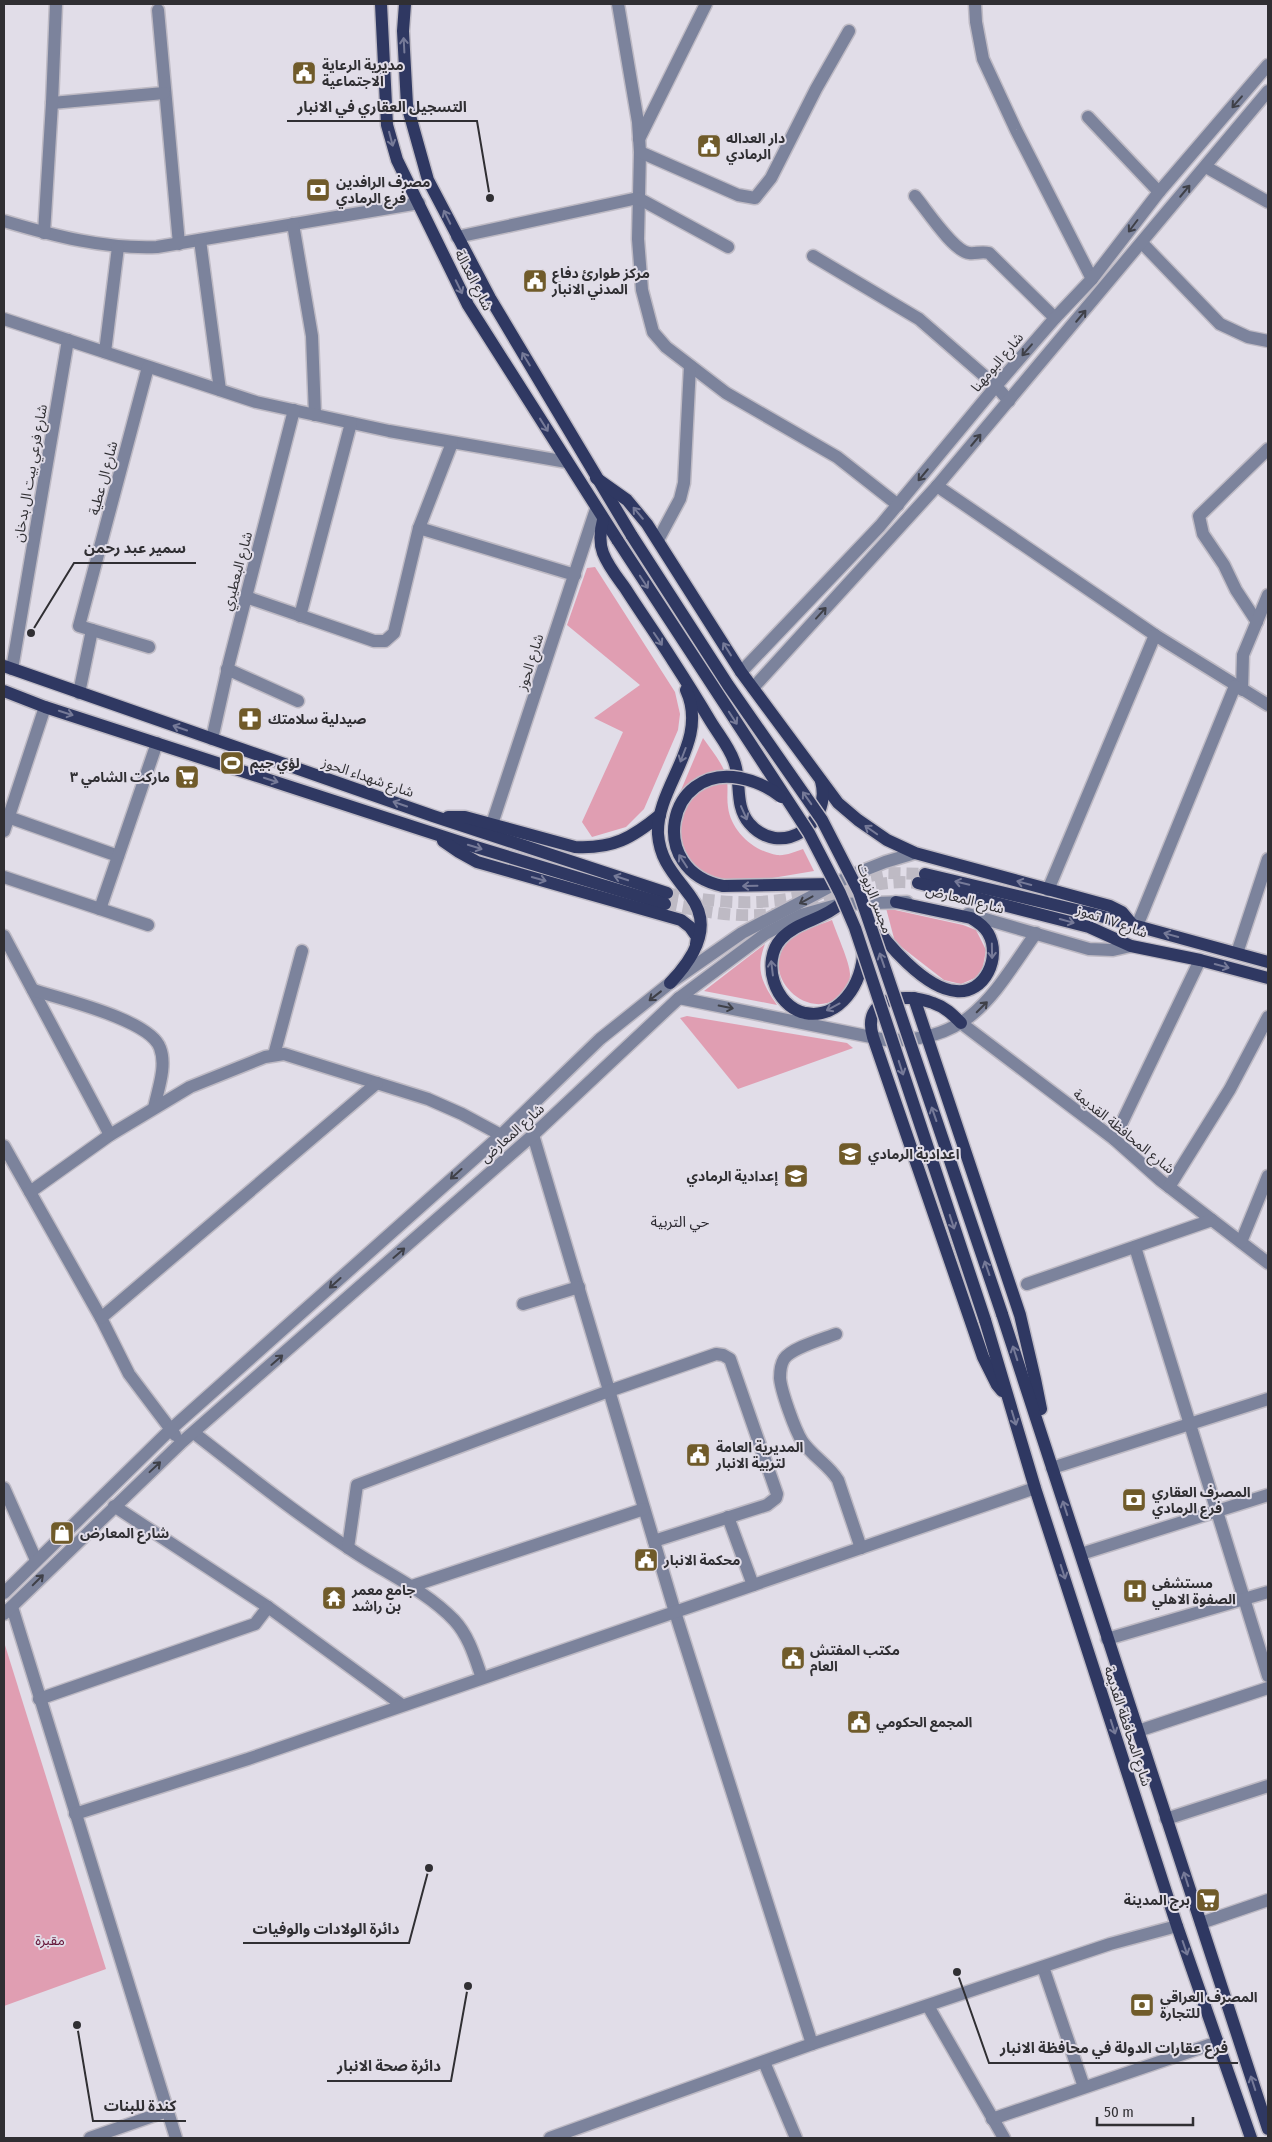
<svg xmlns="http://www.w3.org/2000/svg" width="1272" height="2142" font-family="'Fira Sans Condensed','Noto Sans Arabic',sans-serif">
<rect width="100%" height="100%" fill="#e1dde8"/>
<g fill="#e09eb2">
<path d="M595,567l80,125 5,22 -2,16 -34,79 -18,18 -34,10 -10,-15 41,-90 -29,-14 46,-33 -73,-60 20,-57z"/>
<path d="M703,738c7,10 16,21 21,32 6,12 2,25 4,37 3,24 25,44 49,48 8,1 18,-3 26,-6l11,22 -66,11 -24,1 -31,-14 -13,-31 -4,-36z"/>
<path d="M886,908l77,17 13,5 10,20 -4,22 -7,6 -14,6 -17,-4 -49,-38z"/>
<path d="M832,920c4,12 18,43 18,54 0,10 -4,19 -14,25 -33,21 -77,-27 -48,-57 11,-12 29,-16 44,-22z"/>
<path d="M765,944c-10,26 -3,39 12,61l-73,-14z"/>
<path d="M687,1016l160,27 6,5 -115,41 -58,-71z"/>
<path d="M4,1642l102,327 -102,37z"/>
</g>
<g fill="none" stroke-linecap="round" stroke-linejoin="round">
<g stroke="#bebac4" stroke-width="12" stroke-dasharray="12 6" stroke-linecap="butt">
<path d="M853,879l33,-6 39,1"/>
<path d="M667,893c47,10 96,14 144,1"/>
<path d="M665,904c40,8 80,16 121,8 49,-9 78,-35 132,-29"/>
</g>
<defs>
<g id="minor">
<path d="M618,4l20,118 2,30 -2,87 4,51 11,42 13,15 60,46 111,64 61,48"/>
<path d="M975,4l1,18 7,37 33,71 76,149"/>
<path d="M158,10l21,234"/>
<path d="M52,103l112,-10"/>
<path d="M1088,117l71,75"/>
<path d="M639,139l67,-135"/>
<path d="M640,152l98,43 17,3 16,-20 45,-89 33,-58"/>
<path d="M1206,167l62,35"/>
<path d="M915,196c11,13 38,55 54,57 7,1 12,-2 20,0l66,65"/>
<path d="M4,221c50,15 101,28 153,26l262,-44"/>
<path d="M293,224l19,112 3,79"/>
<path d="M44,233l8,-130 4,-99"/>
<path d="M457,237l181,-39 90,49"/>
<path d="M200,240l20,150"/>
<path d="M1142,243l78,81 28,13 20,4"/>
<path d="M813,256l106,63 77,67 13,15"/>
<path d="M4,319l252,83 133,29 178,31"/>
<path d="M105,352l13,-105"/>
<path d="M148,367l-69,259 70,21"/>
<path d="M937,486l218,149 113,70"/>
<path d="M419,528l156,47"/>
<path d="M658,540l22,-41 4,-16 6,-117"/>
<path d="M246,597l128,44h11l9,-8 25,-105 33,-85"/>
<path d="M300,616l51,-193"/>
<path d="M1257,622l-21,-32 -12,-25 -21,-31 -4,-18 69,-67"/>
<path d="M12,669l56,-329"/>
<path d="M227,669l71,32"/>
<path d="M741,672l139,-146 116,-140 59,-68 37,-39 67,-87 109,-127"/>
<path d="M753,688l184,-202 331,-395"/>
<path d="M1242,690l1,-35 25,-60"/>
<path d="M79,693l13,-63"/>
<path d="M212,739l17,-76 65,-253"/>
<path d="M8,817l110,39"/>
<path d="M492,824l104,-315"/>
<path d="M4,831l41,-124"/>
<path d="M4,877l144,48"/>
<path d="M1048,890l107,-255"/>
<path d="M100,909l57,-166"/>
<path d="M968,914l121,35 24,1 18,-4"/>
<path d="M1137,926l98,-240"/>
<path d="M4,936l106,199"/>
<path d="M1237,953l31,-94"/>
<path d="M33,990c28,9 118,30 127,58 7,18 -2,41 -6,60"/>
<path d="M679,998l207,42c85,3 107,-46 150,-107"/>
<path d="M961,1023l153,116 46,41 108,83"/>
<path d="M274,1055l28,-104"/>
<path d="M533,1135l142,477 137,432"/>
<path d="M1114,1139l86,-179"/>
<path d="M4,1146l97,172 28,56 46,61"/>
<path d="M1169,1187l61,-98 38,-72"/>
<path d="M30,1192l80,-57 80,-48 75,-30 19,-3 144,45 34,15 39,21"/>
<path d="M1241,1242l27,-66"/>
<path d="M1135,1247l133,429"/>
<path d="M1027,1284l185,-64"/>
<path d="M523,1304l56,-17"/>
<path d="M101,1318l276,-235"/>
<path d="M836,1334c-13,5 -45,14 -52,25 -3,5 -4,14 -4,19 1,13 15,52 22,63 10,15 27,24 36,39l23,68"/>
<path d="M194,1433c50,39 100,79 153,114 36,25 77,42 107,73 15,16 21,38 28,58"/>
<path d="M1052,1468l216,-69"/>
<path d="M4,1488l32,72"/>
<path d="M114,1506l154,101 134,98"/>
<path d="M728,1517l25,68"/>
<path d="M348,1548l9,-63 252,-94 107,-37 7,1 7,4 47,135 -1,4 -9,7 -113,36"/>
<path d="M1081,1554l187,-59"/>
<path d="M412,1586l232,-77"/>
<path d="M4,1593l166,-163 331,-295 99,-96 70,-56 72,-50 110,-58 33,-13 30,-9"/>
<path d="M12,1607l164,531"/>
<path d="M4,1614l178,-172 351,-307 146,-137 86,-64 36,-19 39,-11 67,-2"/>
<path d="M1107,1639l161,-47"/>
<path d="M39,1699l216,-75 13,-17"/>
<path d="M1138,1731l130,-43"/>
<path d="M75,1814l173,-55 787,-271"/>
<path d="M1166,1819l102,-33"/>
<path d="M1201,1923l67,-23"/>
<path d="M1043,1967l41,120"/>
<path d="M928,2006l76,132"/>
<path d="M764,2062l32,76"/>
<path d="M992,2119l226,-77"/>
<path d="M90,2138l77,-27"/>
<path d="M550,2138l262,-94 298,-100 67,-18"/>
</g>
<g id="major">
<path d="M381,4l6,121 10,35 71,145 150,236"/>
<path d="M405,4l-2,27 4,74 21,75 62,118 142,238"/>
<path d="M596,478l31,22 20,24 94,148 97,131 20,17 29,20 28,13 195,53 12,6 10,12"/>
<path d="M603,520c-3,11 -4,22 0,33 5,13 14,24 22,35 16,25 33,49 48,73 13,20 26,41 38,61 8,13 18,25 23,39 8,21 0,44 15,62 30,36 84,3 72,-42"/>
<path d="M4,666l429,150 234,77"/>
<path d="M4,691l41,16 421,137 199,60"/>
<path d="M448,817h17l110,30c38,2 57,-9 85,-32"/>
<path d="M443,841l16,11 18,10 204,58 9,7 7,10 -1,7"/>
<path d="M925,874l168,40 175,48"/>
<path d="M918,883l171,44 42,19 69,14 68,18"/>
<path d="M723,886l111,-2"/>
<path d="M840,904c-17,16 -43,17 -59,35 -20,22 -7,67 24,74 35,7 58,-31 58,-61"/>
<path d="M870,919c16,24 55,70 86,72 29,3 46,-34 32,-58 -4,-7 -10,-11 -17,-15l-75,-16"/>
<path d="M670,983c22,-23 44,-55 21,-86 -15,-21 -31,-35 -33,-63 -2,-48 52,-92 28,-144"/>
<path d="M914,998l106,317 15,64 6,30"/>
<path d="M961,1023c-9,-9 -16,-16 -28,-20 -29,-11 -72,-6 -60,34l110,320 14,28 5,6"/>
<path d="M1002,1314l266,815"/>
<path d="M985,1320l50,168 142,438 74,212"/>
</g>
</defs>
<use href="#minor" stroke="#bebac4" stroke-width="15"/>
<use href="#major" stroke="#bebac4" stroke-width="15"/>
<use href="#minor" stroke="#7c839c" stroke-width="12"/>
<use href="#major" stroke="#2f3862" stroke-width="12"/>
<defs>
<g id="major-bridge">
<path d="M632,536l96,149 94,135 37,72 143,422"/>
<path d="M618,541l191,292 31,60 15,35 130,392"/>
<path d="M723,886c-77,-15 -57,-122 17,-108 15,3 29,9 41,19"/>
</g>
</defs>
<use href="#major-bridge" stroke="#bebac4" stroke-width="15" stroke-linecap="butt"/>
<use href="#major-bridge" stroke="#2f3862" stroke-width="12"/>
</g>
<defs><path id="oneway-shaft" d="M-6 0H5M1.5-3L5.5 0L1.5 3" fill="none" stroke-width="1.6" stroke-linecap="round" stroke-linejoin="round" transform="scale(1.25)"/></defs>
<g stroke="#767a98">
<use href="#oneway-shaft" transform="translate(404 45) rotate(-93)"/>
<use href="#oneway-shaft" transform="translate(391 139) rotate(75)"/>
<use href="#oneway-shaft" transform="translate(447 217) rotate(-116)"/>
<use href="#oneway-shaft" transform="translate(459 287) rotate(64)"/>
<use href="#oneway-shaft" transform="translate(526 359) rotate(-121)"/>
<use href="#oneway-shaft" transform="translate(544 425) rotate(58)"/>
<use href="#oneway-shaft" transform="translate(638 513) rotate(-130)"/>
<use href="#oneway-shaft" transform="translate(644 582) rotate(57)"/>
<use href="#oneway-shaft" transform="translate(658 639) rotate(56)"/>
<use href="#oneway-shaft" transform="translate(727 649) rotate(-122)"/>
<use href="#oneway-shaft" transform="translate(66 713) rotate(18)"/>
<use href="#oneway-shaft" transform="translate(733 718) rotate(57)"/>
<use href="#oneway-shaft" transform="translate(180 728) rotate(-161)"/>
<use href="#oneway-shaft" transform="translate(683 755) rotate(111)"/>
<use href="#oneway-shaft" transform="translate(271 780) rotate(18)"/>
<use href="#oneway-shaft" transform="translate(807 798) rotate(-125)"/>
<use href="#oneway-shaft" transform="translate(400 804) rotate(-161)"/>
<use href="#oneway-shaft" transform="translate(744 813) rotate(66)"/>
<use href="#oneway-shaft" transform="translate(871 830) rotate(-145)"/>
<use href="#oneway-shaft" transform="translate(475 847) rotate(17)"/>
<use href="#oneway-shaft" transform="translate(683 861) rotate(-123)"/>
<use href="#oneway-shaft" transform="translate(621 878) rotate(-162)"/>
<use href="#oneway-shaft" transform="translate(539 879) rotate(16)"/>
<use href="#oneway-shaft" transform="translate(962 883) rotate(-167)"/>
<use href="#oneway-shaft" transform="translate(1024 883) rotate(-165)"/>
<use href="#oneway-shaft" transform="translate(750 886) rotate(179)"/>
<use href="#oneway-shaft" transform="translate(1067 921) rotate(15)"/>
<use href="#oneway-shaft" transform="translate(1171 935) rotate(-165)"/>
<use href="#oneway-shaft" transform="translate(992 951) rotate(89)"/>
<use href="#oneway-shaft" transform="translate(882 960) rotate(-109)"/>
<use href="#oneway-shaft" transform="translate(1222 966) rotate(15)"/>
<use href="#oneway-shaft" transform="translate(772 968) rotate(-97)"/>
<use href="#oneway-shaft" transform="translate(833 1007) rotate(152)"/>
<use href="#oneway-shaft" transform="translate(901 1068) rotate(72)"/>
<use href="#oneway-shaft" transform="translate(934 1114) rotate(-109)"/>
<use href="#oneway-shaft" transform="translate(952 1222) rotate(72)"/>
<use href="#oneway-shaft" transform="translate(987 1268) rotate(-109)"/>
<use href="#oneway-shaft" transform="translate(1015 1353) rotate(-108)"/>
<use href="#oneway-shaft" transform="translate(1014 1418) rotate(73)"/>
<use href="#oneway-shaft" transform="translate(1065 1508) rotate(-108)"/>
<use href="#oneway-shaft" transform="translate(1063 1572) rotate(72)"/>
<use href="#oneway-shaft" transform="translate(1113 1727) rotate(72)"/>
<use href="#oneway-shaft" transform="translate(1186 1879) rotate(-108)"/>
<use href="#oneway-shaft" transform="translate(1185 1948) rotate(71)"/>
<use href="#oneway-shaft" transform="translate(1253 2083) rotate(-108)"/>
</g>
<g stroke="#3f4048">
<use href="#oneway-shaft" transform="translate(1237 102) rotate(131)"/>
<use href="#oneway-shaft" transform="translate(1185 191) rotate(-50)"/>
<use href="#oneway-shaft" transform="translate(1133 226) rotate(127)"/>
<use href="#oneway-shaft" transform="translate(1081 316) rotate(-50)"/>
<use href="#oneway-shaft" transform="translate(1027 350) rotate(131)"/>
<use href="#oneway-shaft" transform="translate(976 440) rotate(-50)"/>
<use href="#oneway-shaft" transform="translate(923 475) rotate(130)"/>
<use href="#oneway-shaft" transform="translate(821 613) rotate(-48)"/>
<use href="#oneway-shaft" transform="translate(806 900) rotate(151)"/>
<use href="#oneway-shaft" transform="translate(655 996) rotate(142)"/>
<use href="#oneway-shaft" transform="translate(726 1007) rotate(11)"/>
<use href="#oneway-shaft" transform="translate(982 1007) rotate(-45)"/>
<use href="#oneway-shaft" transform="translate(456 1174) rotate(138)"/>
<use href="#oneway-shaft" transform="translate(399 1253) rotate(-41)"/>
<use href="#oneway-shaft" transform="translate(335 1283) rotate(138)"/>
<use href="#oneway-shaft" transform="translate(277 1360) rotate(-41)"/>
<use href="#oneway-shaft" transform="translate(155 1467) rotate(-43)"/>
<use href="#oneway-shaft" transform="translate(38 1580) rotate(-45)"/>
</g>
<defs>
<symbol id="civic-square" viewBox="-11 -11 22 22"><rect x="-9" y="-9" width="18" height="18" rx="4" fill="#705b2a" stroke="#e1dde8"/><path d="M-.6-6.5H3V-4.5H.6V-3L4-1V1h2V6H-6V1h2V-1L-.6-3ZM-1.2 2.5V6h2.4V2.5Z" fill="#fff"/></symbol>
<symbol id="bank-square" viewBox="-11 -11 22 22"><rect x="-9" y="-9" width="18" height="18" rx="4" fill="#705b2a" stroke="#e1dde8"/><path d="M-6-4H6V4H-6ZM0-2.3a2.3 2.3 0 1 0 0 4.6a2.3 2.3 0 1 0 0-4.6Z" fill="#fff"/></symbol>
<symbol id="pharmacy-square" viewBox="-11 -11 22 22"><rect x="-9" y="-9" width="18" height="18" rx="4" fill="#705b2a" stroke="#e1dde8"/><path d="M-2-6h4v4h4v4h-4v4h-4v-4h-4v-4h4Z" fill="#fff"/></symbol>
<symbol id="stadium-square" viewBox="-11 -11 22 22"><rect x="-9" y="-9" width="18" height="18" rx="4" fill="#705b2a" stroke="#e1dde8"/><path d="M0-5a6.5 5 0 1 0 0 10a6.5 5 0 1 0 0-10ZM-3.5-1.8h7v3.6h-7Z" fill="#fff"/></symbol>
<symbol id="supermarket-square" viewBox="-11 -11 22 22"><rect x="-9" y="-9" width="18" height="18" rx="4" fill="#705b2a" stroke="#e1dde8"/><path d="M-6-5.5h2.5l.6 2H6L4.5 2H-2.5L-4.4-4H-6ZM-1.5 3.2a1.3 1.3 0 1 0 .1 0ZM3 3.2a1.3 1.3 0 1 0 .1 0Z" fill="#fff"/></symbol>
<symbol id="university-square" viewBox="-11 -11 22 22"><rect x="-9" y="-9" width="18" height="18" rx="4" fill="#705b2a" stroke="#e1dde8"/><path d="M0-5L7-2L0 1L-7-2ZM-4 1L0 2.5L4 1V4Q0 6-4 4Z" fill="#fff"/></symbol>
<symbol id="school-square" viewBox="-11 -11 22 22"><rect x="-9" y="-9" width="18" height="18" rx="4" fill="#705b2a" stroke="#e1dde8"/><path d="M0-5L7-2L0 1L-7-2ZM-4 1L0 2.5L4 1V4Q0 6-4 4Z" fill="#fff"/></symbol>
<symbol id="shop-square" viewBox="-11 -11 22 22"><rect x="-9" y="-9" width="18" height="18" rx="4" fill="#705b2a" stroke="#e1dde8"/><path d="M-5-2.5h2.3a2.7 3.5 0 0 1 5.4 0H5L5.5 6h-11ZM-1.5-2.5h3a1.5 2.3 0 0 0-3 0Z" fill="#fff"/></symbol>
<symbol id="hospital-square" viewBox="-11 -11 22 22"><rect x="-9" y="-9" width="18" height="18" rx="4" fill="#705b2a" stroke="#e1dde8"/><path d="M-5-5h3v3.5h4V-5h3V5h-3V1.5h-4V5h-3Z" fill="#fff"/></symbol>
<symbol id="temple-square" viewBox="-11 -11 22 22"><rect x="-9" y="-9" width="18" height="18" rx="4" fill="#705b2a" stroke="#e1dde8"/><path d="M0-6L5-2H3V0L6.5 2.5H4V6H1.5V3h-3V6H-4V2.5H-6.5L-3 0V-2H-5Z" fill="#fff"/></symbol>
</defs>
<g fill-rule="evenodd">
<use href="#civic-square" x="290" y="59" width="28" height="28"/>
<use href="#civic-square" x="695" y="132" width="28" height="28"/>
<use href="#bank-square" x="304" y="176" width="28" height="28"/>
<use href="#civic-square" x="521" y="267" width="28" height="28"/>
<use href="#pharmacy-square" x="236" y="705" width="28" height="28"/>
<use href="#stadium-square" x="218" y="749" width="28" height="28"/>
<use href="#supermarket-square" x="173" y="763" width="28" height="28"/>
<use href="#university-square" x="836" y="1140" width="28" height="28"/>
<use href="#school-square" x="782" y="1162" width="28" height="28"/>
<use href="#civic-square" x="684" y="1441" width="28" height="28"/>
<use href="#bank-square" x="1120" y="1486" width="28" height="28"/>
<use href="#shop-square" x="48" y="1519" width="28" height="28"/>
<use href="#civic-square" x="632" y="1546" width="28" height="28"/>
<use href="#hospital-square" x="1121" y="1577" width="28" height="28"/>
<use href="#temple-square" x="320" y="1584" width="28" height="28"/>
<use href="#civic-square" x="779" y="1644" width="28" height="28"/>
<use href="#civic-square" x="845" y="1708" width="28" height="28"/>
<use href="#supermarket-square" x="1194" y="1886" width="28" height="28"/>
<use href="#bank-square" x="1128" y="1991" width="28" height="28"/>
</g>
<g text-anchor="middle" stroke-width="4" stroke-linejoin="round" paint-order="stroke">
<g font-size="14" font-weight="bold" fill="#302f33" stroke="#e1dde8" text-anchor="start">
<text x="322" y="70">مديرية الرعاية<tspan x="322" dy="16">الاجتماعية</tspan></text>
<text x="726" y="143">دار العداله<tspan x="726" dy="16">الرمادي</tspan></text>
<text x="336" y="187">مصرف الرافدين<tspan x="336" dy="16">فرع الرمادي</tspan></text>
<text x="552" y="278">مركز طوارئ دفاع<tspan x="552" dy="16">المدني الانبار</tspan></text>
<text x="268" y="724">صيدلية سلامتك</text>
<text x="250" y="768">لؤي جيم</text>
<text x="170" y="782" text-anchor="end">ماركت الشامي ٣</text>
<text x="868" y="1159">اعدادية الرمادي</text>
<text x="778" y="1181" text-anchor="end">إعدادية الرمادي</text>
<text x="716" y="1452">المديرية العامة<tspan x="716" dy="16">لتربية الانبار</tspan></text>
<text x="1152" y="1497">المصرف العقاري<tspan x="1152" dy="16">فرع الرمادي</tspan></text>
<text x="80" y="1538">شارع المعارض</text>
<text x="664" y="1565">محكمة الانبار</text>
<text x="1152" y="1588">مستشفى<tspan x="1152" dy="16">الصفوة الاهلي</tspan></text>
<text x="352" y="1595">جامع معمر<tspan x="352" dy="16">بن راشد</tspan></text>
<text x="810" y="1655">مكتب المفتش<tspan x="810" dy="16">العام</tspan></text>
<text x="876" y="1727">المجمع الحكومي</text>
<text x="1190" y="1905" text-anchor="end">برج المدينة</text>
<text x="1160" y="2002">المصرف العراقي<tspan x="1160" dy="16">للتجارة</tspan></text>
</g>
<g font-size="14" fill="#302f33" stroke="#e1dde8">
<text transform="translate(474 280) rotate(63)" y="5">شارع العدالة</text>
<text transform="translate(997 362) rotate(-50)" y="5">شارع البومهنا</text>
<text transform="translate(30 473) rotate(-80)" y="5">شارع فرعي بيت ال بدخان</text>
<text transform="translate(103 478) rotate(-75)" y="5">شارع ال عطية</text>
<text transform="translate(237 571) rotate(-75)" y="5">شارع البعطيري</text>
<text transform="translate(530 662) rotate(-72)" y="5">شارع الحوز</text>
<text transform="translate(368 777) rotate(19)" y="5">شارع شهداء الحوز</text>
<text transform="translate(875 898) rotate(69)" y="5">مجسر الزيوت</text>
<text transform="translate(965 899) rotate(14)" y="5">شارع المعارض</text>
<text transform="translate(1112 921) rotate(19)" y="5">شارع ١٧ تموز</text>
<text transform="translate(1124 1131) rotate(39)" y="5">شارع المحافظة القديمة</text>
<text transform="translate(512 1133) rotate(-42)" y="5">شارع المعارض</text>
<text transform="translate(1128 1726) rotate(72)" y="5">شارع المحافظة القديمة</text>
</g>
<g font-size="14" fill="#641337" stroke="#e1dde8">
<text x="50" y="1945">مقبرة</text>
</g>
<g font-size="15" fill="#2b2830" stroke="#e1dde8">
<text x="680" y="1227">حي التربية</text>
</g>
</g>
<path fill="none" stroke="#302f33" stroke-width="2" d="M490 198L477 121H287M31 633L74 563H196M429 1868L409 1943H243M957 1972L989 2063H1238M468 1986L451 2081H327M77 2025L93 2121H186"/>
<g fill="#302f33" stroke="#e1dde8" stroke-width="2">
<circle cx="490" cy="198" r="5"/>
<circle cx="31" cy="633" r="5"/>
<circle cx="429" cy="1868" r="5"/>
<circle cx="957" cy="1972" r="5"/>
<circle cx="468" cy="1986" r="5"/>
<circle cx="77" cy="2025" r="5"/>
</g>
<g font-size="15" text-anchor="middle" font-weight="bold" fill="#302f33" stroke="#e1dde8" stroke-width="4" stroke-linejoin="round" paint-order="stroke">
<text x="382" y="112">التسجيل العقاري في الانبار</text>
<text x="135" y="553">سمير عبد رحمن</text>
<text x="326" y="1934">دائرة الولادات والوفيات</text>
<text x="1114" y="2053">فرع عقارات الدولة في محافظة الانبار</text>
<text x="389" y="2071">دائرة صحة الانبار</text>
<text x="140" y="2111">كندة للبنات</text>
</g>
<rect width="1272" height="2142" fill="none" stroke="#302f33" stroke-width="10"/>
<path d="M1097 2117v8h96v-8" fill="none" stroke="#302f33" stroke-width="2.5"/>
<text x="1104" y="2117" font-size="15" fill="#302f33" stroke="#e1dde8" stroke-width="4" paint-order="stroke">50 m</text>
</svg>
